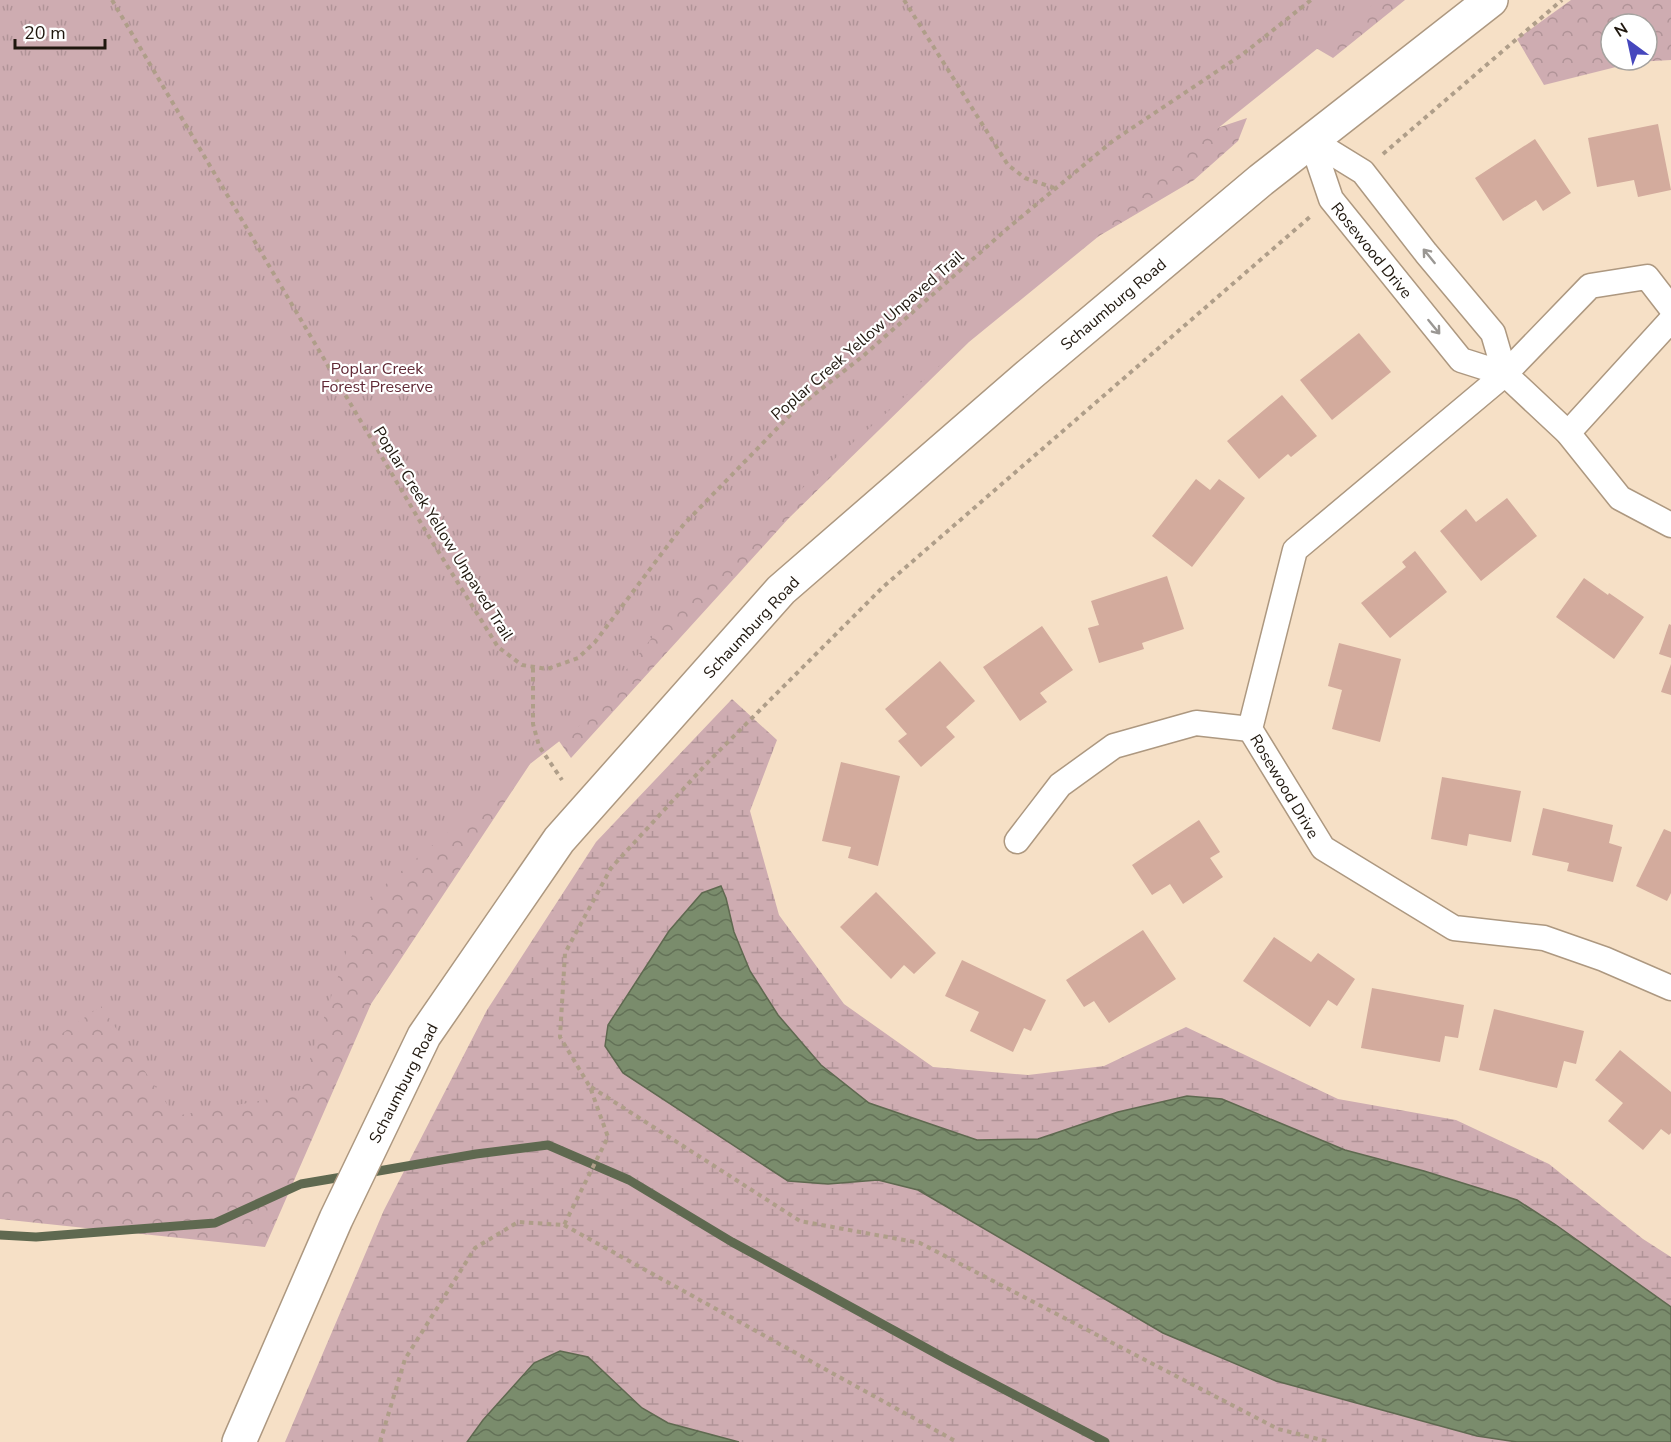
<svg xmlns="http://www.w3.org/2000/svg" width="1671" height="1442" font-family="'Nunito Sans',sans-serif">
<defs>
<pattern id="forest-crowns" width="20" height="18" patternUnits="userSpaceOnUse" patternTransform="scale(1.5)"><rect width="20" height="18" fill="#ceacb1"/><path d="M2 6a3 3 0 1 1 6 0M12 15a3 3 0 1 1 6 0" fill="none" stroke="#b09397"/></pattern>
<pattern id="wetland-marsh" width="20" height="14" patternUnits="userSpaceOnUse" patternTransform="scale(1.5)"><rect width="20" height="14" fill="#ceacb1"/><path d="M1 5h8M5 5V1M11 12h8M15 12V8" fill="none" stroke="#b09397"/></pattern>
<pattern id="park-tufts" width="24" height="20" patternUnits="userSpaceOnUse" patternTransform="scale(1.5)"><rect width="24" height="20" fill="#ceacb1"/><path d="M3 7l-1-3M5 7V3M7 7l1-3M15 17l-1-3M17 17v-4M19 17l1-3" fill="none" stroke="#b09397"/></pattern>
<pattern id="water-waves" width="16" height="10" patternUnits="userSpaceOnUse" patternTransform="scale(1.5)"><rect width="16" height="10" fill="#7a8c6c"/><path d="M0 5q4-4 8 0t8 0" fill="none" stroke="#637157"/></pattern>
</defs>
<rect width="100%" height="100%" fill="#f6e0c6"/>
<g fill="url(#forest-crowns)" fill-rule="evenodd">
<path d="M1328,0h77l-72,58 -24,-14z"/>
<path d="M1571,0h100v60l-35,2 -92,23 -27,-46zM1611,24h36v36h-36z"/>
<path d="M1247,118l-9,23 -44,39 -95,56 -130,106 -181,177 -217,239 -17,-24 31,-50 594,-555 38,-1z"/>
<path d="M0,435l530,329 -159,240 -106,243 -265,-28z"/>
</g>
<path fill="url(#wetland-marsh)" d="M732,699l45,41 -27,71 29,104 65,89 89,63 95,8 76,-9 82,-39 152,72 118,21 93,44 94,75 28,18v185h-1386l99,-232 103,-200 109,-168z"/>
<path fill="url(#park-tufts)" d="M0,0h1378l-266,213 -300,266 -149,145 -79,98 -54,42 -167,139 -65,191 -123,22 -74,-110 -101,71z"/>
<g fill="url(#water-waves)" stroke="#5f6950" stroke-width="1.5">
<path d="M721,886l5,12 8,34 16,39 28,44 43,50 48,38 108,37 61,-1 80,-27 69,-16 35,3 123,51 79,21 93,29 39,25 115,82v135h-154l-40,-6 -201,-55 -113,-48 -245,-143 -40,-10 -50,4 -40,-3 -165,-108 -18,-27 3,-21 61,-94 33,-38z"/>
<path d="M560,1351l28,6 54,51 26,15 71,19h-272l16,-22 51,-57z"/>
</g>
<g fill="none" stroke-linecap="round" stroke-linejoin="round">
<g stroke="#5f6950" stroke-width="9">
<path d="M367,1173l109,-19 72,-9 81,35 103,62 216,118 157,82"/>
<path d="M0,1235l36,2 179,-14 86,-39 47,-8"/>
</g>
</g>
<g fill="#d3ab9d">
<path d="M1658,124l13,66 -33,7 -4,-17 -37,7 -9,-49z"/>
<path d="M1535,139l36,54 -28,18 -7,-11 -33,21 -28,-43z"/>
<path d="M1359,333l32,39 -59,48 -32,-40z"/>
<path d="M1282,395l35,41 -26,21 -3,-3 -29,25 -32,-38z"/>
<path d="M1196,479l14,11 9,-11 26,19 -53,69 -40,-31z"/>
<path d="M1507,498l30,38 -56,45 -41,-50 26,-22 10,13z"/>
<path d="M1415,551l32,41 -57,46 -29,-35 45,-36 -4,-5z"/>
<path d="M1167,576l17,53 -42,14 2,6 -45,14 -11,-35 11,-3 -8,-24z"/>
<path d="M1584,578l24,17 1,-2 35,24 -30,42 -58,-42z"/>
<path d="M1669,624l2,1v33l-12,-4z"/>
<path d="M1042,626l31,44 -33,23 7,9 -27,19 -37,-54z"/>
<path d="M1339,643l62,16 -21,83 -48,-13 10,-39 -14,-4z"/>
<path d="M940,661l35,40 -29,26 9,10 -34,30 -23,-26 9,-7 -22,-25z"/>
<path d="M1671,664v31l-10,-3z"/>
<path d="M841,762l59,14 -22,90 -30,-8 3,-11 -29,-6z"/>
<path d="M1442,777l79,14 -10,51 -42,-8 -2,12 -36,-7z"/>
<path d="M1543,808l70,17 -4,18 13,4 -9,35 -46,-11 2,-8 -37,-8z"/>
<path d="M1199,820l21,32 -10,6 13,19 -40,27 -13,-20 -18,11 -20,-30z"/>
<path d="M1664,829l7,3v61l-4,8 -31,-15z"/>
<path d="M876,892l60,61 -22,21 -10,-9 -13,14 -51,-52z"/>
<path d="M1143,930l33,49 -67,44 -15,-22 -10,6 -18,-27z"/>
<path d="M1274,937l37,25 7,-9 37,26 -18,27 -9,-6 -18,27 -67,-46z"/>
<path d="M962,960l84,40 -15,31 -7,-3 -11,24 -43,-21 9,-19 -34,-16z"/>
<path d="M1372,988l92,17 -6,33 -13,-2 -5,26 -79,-14z"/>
<path d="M1494,1009l90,22 -8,33 -12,-3 -7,27 -78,-18z"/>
<path d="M1620,1050l51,42v41l-2,2 -8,-6 -18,21 -35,-29 15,-18 -28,-23z"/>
</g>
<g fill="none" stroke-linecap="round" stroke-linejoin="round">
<defs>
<g id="street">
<path d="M1311,140l20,59 130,161 44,14"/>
<path d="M1311,140l52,32 63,81 67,80 12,41"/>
<path d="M1505,374l85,-88 57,-9 24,31"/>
<path d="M1568,433l103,-113"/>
<path d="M1671,525l-51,-27 -52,-65 -63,-59 -210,176 -45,179 73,119 131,80 90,10 60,21 67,29"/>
<path d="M1017,841l43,-56 54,-39 82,-23 54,6"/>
</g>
<path id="secondary" d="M239,1442l97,-223 88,-183 135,-196 222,-250 249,-216 231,-194 230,-180"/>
</defs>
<use href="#street" stroke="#ad9880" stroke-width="27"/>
<use href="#secondary" stroke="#ad9880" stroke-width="36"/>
<g stroke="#af9e89" stroke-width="4" stroke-dasharray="4.5 4.5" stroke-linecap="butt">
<path d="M112,0l316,535 70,112 24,18 25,4 31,-11 17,-16 89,-118 112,-115 67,-53 145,-128 106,-88 129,-86 68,-54"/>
<path d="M904,0l104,165 17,13 29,10"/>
<path d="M1383,154l179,-154"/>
<path d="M533,668v56l6,22 23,34"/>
<path d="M591,1087l209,134 120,22 358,186 52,13"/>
<path d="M564,1225l393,217"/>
<path d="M380,1442l25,-83 70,-111 43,-26 46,3 44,-88 -18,-50 -30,-50 5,-84 46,-85 98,-107 174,-174 428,-371"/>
</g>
<use href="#street" stroke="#fff" stroke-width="24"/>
<use href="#secondary" stroke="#fff" stroke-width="33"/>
</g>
<defs><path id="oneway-shaft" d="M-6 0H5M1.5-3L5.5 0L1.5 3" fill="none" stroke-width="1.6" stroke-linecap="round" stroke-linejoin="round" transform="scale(1.5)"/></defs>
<g stroke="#9a9793">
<use href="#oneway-shaft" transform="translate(1429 256) rotate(-129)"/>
<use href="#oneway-shaft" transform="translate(1434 327) rotate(51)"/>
</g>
<g text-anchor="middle" stroke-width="4.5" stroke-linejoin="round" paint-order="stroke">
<g font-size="16" fill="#1f170e" stroke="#fff">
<text transform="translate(1372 250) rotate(51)" y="6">Rosewood Drive</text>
<text transform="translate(1113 304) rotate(-40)" y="6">Schaumburg Road</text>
<text transform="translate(867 335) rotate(-41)" y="6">Poplar Creek Yellow Unpaved Trail</text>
<text transform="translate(444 533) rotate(58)" y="6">Poplar Creek Yellow Unpaved Trail</text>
<text transform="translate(751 627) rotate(-47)" y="6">Schaumburg Road</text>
<text transform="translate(1285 786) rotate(59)" y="6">Rosewood Drive</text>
<text transform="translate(403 1083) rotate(-63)" y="6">Schaumburg Road</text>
</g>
<g font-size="16" fill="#612a36" stroke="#fff">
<text x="377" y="374">Poplar Creek<tspan x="377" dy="18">Forest Preserve</tspan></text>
</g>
</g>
<g transform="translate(1629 42) rotate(327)"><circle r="28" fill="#ffffff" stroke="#a5a29f" stroke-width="1.5"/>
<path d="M0-4.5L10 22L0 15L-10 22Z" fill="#4647bd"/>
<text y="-9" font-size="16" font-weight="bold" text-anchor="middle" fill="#1f170e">N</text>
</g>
<path d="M15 39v9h90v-9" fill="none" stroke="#1f170e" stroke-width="3"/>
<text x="24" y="39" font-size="18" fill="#1f170e" stroke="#ffffff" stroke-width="4.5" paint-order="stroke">20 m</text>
</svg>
